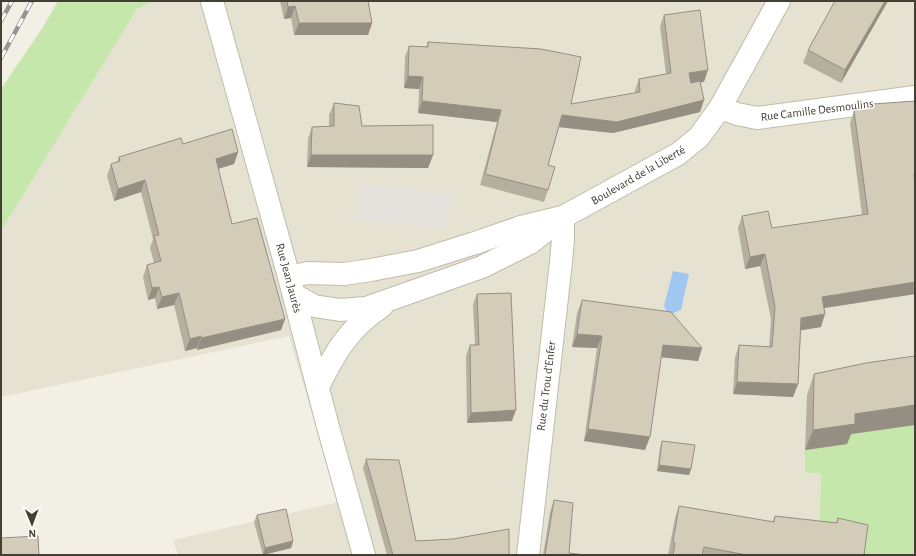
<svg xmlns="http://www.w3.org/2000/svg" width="916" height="556" font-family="'Alegreya Sans',sans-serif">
<rect width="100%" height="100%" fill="#f2efe4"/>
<path fill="#e6e2d2" d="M153,1h762v554h-737l-5,-15 165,-38 -49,-166 -288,61v-166l136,-222z"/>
<g fill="#c6e7ac">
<path d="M58,1h95l-16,8 -136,222v-142l42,-62z"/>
<path d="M915,425v130h-54l-41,-26 1,-56h-16v-23l42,-6 1,-10z"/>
</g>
<path fill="#e2e1dc" d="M360,186h23l24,2 46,7 -8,33 -87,-9z"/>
<path fill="#9fc7f0" d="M673,271l16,3 -8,36 -10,4 -4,-2 -3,-6z"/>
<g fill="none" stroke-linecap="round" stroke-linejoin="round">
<defs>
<g id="minor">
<path d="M212,1l77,276 38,146 37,132"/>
<path d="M720,108l17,6 20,4 158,-21"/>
<path d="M289,277l19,-4 36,1 27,-4 47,-9 57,-18 46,-16 37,-9"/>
<path d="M294,295l20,11 26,4 26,-2 116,-41 48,-24 33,-26 115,-63 21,-17 21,-29 59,-107"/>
<path d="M318,387c17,-35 31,-59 64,-81"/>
<path d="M528,555l33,-293 2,-23v-22"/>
</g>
</defs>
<use href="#minor" stroke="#c0bba9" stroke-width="24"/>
<use href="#minor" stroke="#fff" stroke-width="22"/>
<defs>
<g id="rail">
<path d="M1,21l11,-20"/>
<path d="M1,58l31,-57"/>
</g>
</defs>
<use href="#rail" stroke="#949494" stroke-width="4.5"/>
<use href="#rail" stroke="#fff" stroke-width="3" stroke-dasharray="9" stroke-linecap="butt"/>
</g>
<g fill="#b5af9f">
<path d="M280,1h88l4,22 -4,12h-74l-3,-17 -7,1z"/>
<path d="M888,1l-47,82 -38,-20 5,-13z"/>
<path d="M664,15l40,67h-3l-1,30 -87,21 -54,-6 -11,38v25l-4,12 -64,-17 17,-63 -79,-9 1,-24 -15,-1 1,-31 4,-11 17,1 2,-5 143,62 64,-11v-3l4,-11 27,-5 -6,-48z"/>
<path d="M334,103l28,23 71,29 -5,13 -121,-1 1,-28 4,-12 17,-1v-11z"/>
<path d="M859,105l56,189 -91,14 -3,19 -20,3 -3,54 -5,13 -60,-3 2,-37 4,-12 30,2 2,-28 -11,-53 -15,3 -7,-41 4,-12 30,12 90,-13 -12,-92 4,-12 4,-1z"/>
<path d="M238,152l-4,12 -16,5 14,55 53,95 -4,11 -84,20v-2l-12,3 -11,-46 -17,4 -2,-11 -7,2 -5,-23 4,-12 7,-2 -4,-15 3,-9 -12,-47 -27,9 -7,-25 4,-12 6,-2 2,-5z"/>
<path d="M477,294l35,127 -45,2 -1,-67 4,-11h5l-2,-40z"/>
<path d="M582,300l120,48 -4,13 -37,-4 -16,93 -61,-9 13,-93 -25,-1 5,-34z"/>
<path d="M915,356v69l-64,9 -4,10 -42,6 2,-55 7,-21z"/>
<path d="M662,441l29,28 -2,6 -32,-4 3,-23z"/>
<path d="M366,459l50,82 93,14h-122l-24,-87z"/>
<path d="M554,500l15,53 16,2h-42l7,-43z"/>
<path d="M679,506l93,16 3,-6 61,7 2,-5 26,37h-196l7,-37z"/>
<path d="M257,515l36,26 -2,7 -28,7 -9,-33z"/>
</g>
<g fill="#948f82">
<path d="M885,1h3l-47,82 4,-13z"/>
<path d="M295,6l-4,12 -7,1 4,-12z"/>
<path d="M299,23h73l-4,12h-74z"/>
<path d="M708,70l-4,12 -19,2 4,-11z"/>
<path d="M408,76l15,1 -4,12 -15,-1z"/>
<path d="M704,100l-4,12 -87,21 -55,-6 4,-12z"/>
<path d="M422,101l79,9 -4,12 -79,-9z"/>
<path d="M238,152l-4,12 -23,7 5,-12z"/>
<path d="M311,155h122l-5,13 -121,-1z"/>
<path d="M145,180l-4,12 -27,9 4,-12z"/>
<path d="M765,254l-5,12 -15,3 5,-12z"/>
<path d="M915,282v12l-97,15 4,-12z"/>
<path d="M159,287l-4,11 -7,2 4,-12z"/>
<path d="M179,293l-5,12 -17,4 5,-12z"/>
<path d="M825,314l-4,13 -24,4 4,-13z"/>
<path d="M285,319l-4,11 -84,20 4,-12z"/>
<path d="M577,334l25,2 -5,12 -25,-1z"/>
<path d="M201,336l-4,12 -12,3 5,-12z"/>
<path d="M663,345l39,3 -4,13 -39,-4z"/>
<path d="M737,382l61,2 -5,13 -60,-3z"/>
<path d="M915,405v20l-64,9 -4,10 -42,6 8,-20 42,-16z"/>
<path d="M516,410l-4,11 -45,2 4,-10z"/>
<path d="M588,429l62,8 -5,13 -61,-9z"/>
<path d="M659,465l32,4 -2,6 -32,-4z"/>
<path d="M293,541l-2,7 -28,7 2,-7z"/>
</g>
<g fill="#d3ccb9" stroke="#948f82">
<path d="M287,1h81l4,22h-73l-4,-17 -7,1z"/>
<path d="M835,1h50l-40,69 -37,-20z"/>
<path d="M700,10l8,60 -19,3 2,10 9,-2 4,19 -87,22 -55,-7 -14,50 7,2 -7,23 -63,-16 16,-64 -79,-9 1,-24 -15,-1 1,-30 19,1v-5l113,7 40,8 -10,47 69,-12 -1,-13 32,-6 -7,-58z"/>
<path d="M915,101v73h-1l1,12v96l-93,15 3,17 -24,4 -3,66 -61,-2 2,-37 33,2 3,-40 -10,-53 -15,3 -8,-41 26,-5 4,17 96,-14 -14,-103 6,-2 -1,-4z"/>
<path d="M334,103l25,3 3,20 71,-1v30h-122l1,-28 22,-1z"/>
<path d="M232,129l6,23 -22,7 16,65 25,-6 28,101 -84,19v-2l-11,3 -11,-46 -17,4 -3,-10 -7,1 -5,-23 14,-4 -7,-25 5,-1 -14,-55 -27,9 -7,-25 9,-3 -1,-4 62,-19 2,6z"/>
<path d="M511,293l5,117 -45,3 -1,-68h9l-2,-51z"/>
<path d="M582,300l89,12 31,36 -39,-3 -13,92 -62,-8 14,-93 -25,-2z"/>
<path d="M915,356v49l-60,9v10l-42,6 1,-56 52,-11z"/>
<path d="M662,441l33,4 -4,24 -32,-4z"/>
<path d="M366,459l33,1 17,81 37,-2 56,-10v26h-116z"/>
<path d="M554,500l19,3 -4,50 16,2h-40z"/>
<path d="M679,506l95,16 1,-6 62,7 1,-5 30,7 -4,30h-117l-43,-8 -2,8h-29l2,-12 -2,-1z"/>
<path d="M286,509l7,32 -28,7 -8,-33z"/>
<path d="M38,536l1,19h-38v-17z"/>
</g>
<g text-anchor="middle" stroke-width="3" stroke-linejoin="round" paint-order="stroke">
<g font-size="12" fill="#443f34" stroke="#fff">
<text transform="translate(817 110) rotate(-7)" y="4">Rue Camille Desmoulins</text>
<text transform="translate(638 175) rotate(-30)" y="4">Boulevard de la Liberté</text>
<text transform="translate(289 278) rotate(75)" y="4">Rue Jean Jaurès</text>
<text transform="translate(546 386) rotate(-83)" y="4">Rue du Trou d'Enfer</text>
</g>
</g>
<rect width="916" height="556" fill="none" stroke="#443f34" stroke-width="4"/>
<g transform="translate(32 524) rotate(179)" stroke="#ffffff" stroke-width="3" paint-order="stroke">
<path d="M0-3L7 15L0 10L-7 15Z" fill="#443f34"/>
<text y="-6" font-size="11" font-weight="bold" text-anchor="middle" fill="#443f34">N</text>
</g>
</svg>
